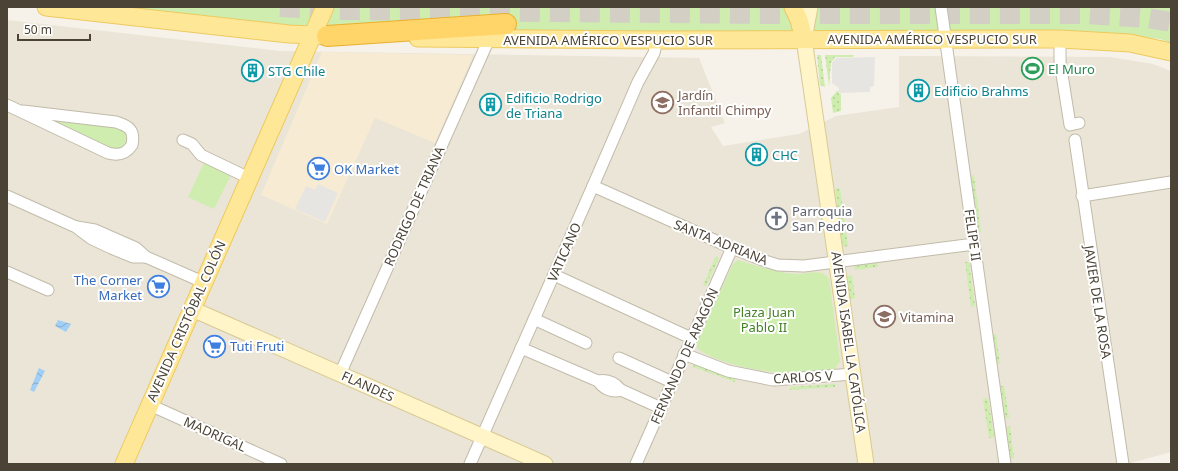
<svg xmlns="http://www.w3.org/2000/svg" width="1178" height="471" font-family="'Noto Sans',sans-serif">
<defs>
<pattern id="grass-dots" width="8" height="8" patternUnits="userSpaceOnUse"><rect width="8" height="8" fill="#ceedaf"/><path d="M2 2h.1M6 6h.1" fill="none" stroke="#b2cc97" stroke-width="1.8" stroke-linecap="round"/></pattern>
<pattern id="water-waves" width="16" height="10" patternUnits="userSpaceOnUse"><rect width="16" height="10" fill="#a1cff6"/><path d="M0 5q4-4 8 0t8 0" fill="none" stroke="#85aac8"/></pattern>
</defs>
<rect width="100%" height="100%" fill="#f6f2e9"/>
<path fill="#eae5d6" d="M7,20l273,31 419,7 26,65 -14,4 12,19 76,-12 37,-18 63,-9v-51l211,1 43,7 18,7v381l-44,12h-1120z"/>
<path fill="#f8ebd3" d="M322,52l151,3 -38,88 -60,-25 -48,106 -66,-29z"/>
<g fill="url(#grass-dots)">
<path d="M817,55h4l4,32 -5,-2z"/>
<path d="M825,55h29l-1,2h-18l-4,6 -2,23z"/>
<path d="M838,90l1,4h2v17l-8,2 -2,-15z"/>
<path d="M974,175l7,57h-4l-8,-56z"/>
<path d="M840,188l8,58 -5,1 -8,-58z"/>
<path d="M716,256l3,2 -13,28 -3,-1z"/>
<path d="M965,262h4l6,44 -4,1z"/>
<path d="M877,263l1,4 -23,3 -1,-5z"/>
<path d="M852,275l3,23 -5,1 -3,-23z"/>
<path d="M996,334l4,30h-5l-4,-29z"/>
<path d="M695,363l41,15 -1,4 -42,-15z"/>
<path d="M835,384v3l-45,3v-3z"/>
<path d="M1000,386h4l5,32h-4z"/>
<path d="M988,398l6,39 -5,1 -6,-39z"/>
<path d="M1010,426l4,32 -3,1 -6,-32z"/>
</g>
<g fill="#ceedaf">
<path d="M99,7h1072v36l-11,-4 -26,-3 -483,-3 -310,-5 -47,-2z"/>
<path d="M46,119l68,6 13,7c1,15 -5,18 -18,16z"/>
<path d="M204,163l27,12 -17,34 -26,-12z"/>
<path d="M738,260c19,6 38,13 59,14 12,0 24,-6 32,5l11,82 -7,10c-15,0 -31,3 -47,2 -24,-1 -68,-9 -88,-24l-2,-6 37,-79z"/>
</g>
<g fill="#e7e5e1">
<path d="M875,57l-1,29 -4,1v5l-31,1v-5l-7,-5v-20l4,-5z"/>
<path d="M318,184l20,9 -13,29 -30,-13 11,-23 9,4z"/>
</g>
<g fill="url(#water-waves)">
<path d="M58,320l13,4 -5,8 -11,-6z"/>
<path d="M39,368l6,3 -11,21 -4,-2z"/>
</g>
<g fill="none" stroke-linecap="round" stroke-linejoin="round">
<path stroke="#d4cfc5" stroke-width="20" stroke-dasharray="20 10" stroke-linecap="butt" d="M280,7l56,3 431,4h320l60,4 24,4"/>
<defs>
<g id="street">
<path d="M941,7l64,457"/>
<path d="M1060,39v23l10,63 9,-2"/>
<path d="M7,105l101,48c11,3 18,1 24,-8 3,-15 -3,-19 -16,-23l-93,-11"/>
<path d="M183,140l9,4 9,11 48,23"/>
<path d="M1075,140l48,324"/>
<path d="M593,186l139,62 33,13 13,4 26,1 170,-22"/>
<path d="M7,196l69,31 16,12 19,9 22,9h13"/>
<path d="M1082,196l89,-14"/>
<path d="M77,227l18,3 41,18 10,9 57,25"/>
<path d="M7,272l41,18"/>
<path d="M554,275l137,63"/>
<path d="M534,319l52,24"/>
<path d="M521,348l77,33c6,8 14,12 23,9 -6,-7 -13,-11 -23,-9"/>
<path d="M684,354l44,17 45,9 80,-6"/>
<path d="M619,358l53,24"/>
<path d="M340,374l149,-335"/>
<path d="M621,390l40,18"/>
<path d="M150,405l131,59"/>
<path d="M470,464l123,-278 45,-104 16,-29 3,-13"/>
<path d="M636,464l96,-216"/>
</g>
<g id="secondary">
<path d="M810,7l-6,32 62,425"/>
<path d="M192,309l353,155"/>
</g>
<g id="primary">
<path d="M46,7l243,27 51,2"/>
<path d="M793,7l6,13 5,19"/>
<path d="M418,38l239,2 403,-1 70,4 41,9"/>
<path d="M124,464l201,-457"/>
</g>
<path id="highway" d="M327,36l179,-12"/>
</defs>
<use href="#street" stroke="#c2bbaa" stroke-width="13"/>
<use href="#secondary" stroke="#d9ca95" stroke-width="17"/>
<use href="#primary" stroke="#edca5f" stroke-width="19"/>
<use href="#highway" stroke="#eaaf2e" stroke-width="22"/>
<use href="#street" stroke="#fff" stroke-width="11"/>
<use href="#secondary" stroke="#fff5c9" stroke-width="15"/>
<use href="#primary" stroke="#ffe798" stroke-width="17"/>
<use href="#highway" stroke="#ffd56a" stroke-width="20"/>
</g>
<defs>
<symbol id="stadium-ring" viewBox="-11 -11 22 22"><circle r="9.5" fill="#fff" stroke="#2e9e5b" stroke-width="1.5"/><path d="M0-5a6.5 5 0 1 0 0 10a6.5 5 0 1 0 0-10ZM-3.5-1.8h7v3.6h-7Z" fill="#2e9e5b"/></symbol>
<symbol id="building-ring" viewBox="-11 -11 22 22"><circle r="9.5" fill="#fff" stroke="#0f9aa8" stroke-width="1.5"/><path d="M-4-6H4V6H1V3H-1V6H-4ZM-2.5-4.3h1.7v1.8h-1.7ZM.8-4.3h1.7v1.8H.8ZM-2.5-1h1.7V.8h-1.7ZM.8-1h1.7V.8H.8Z" fill="#0f9aa8"/></symbol>
<symbol id="school-ring" viewBox="-11 -11 22 22"><circle r="9.5" fill="#fff" stroke="#8d6e63" stroke-width="1.5"/><path d="M0-5L7-2L0 1L-7-2ZM-4 1L0 2.5L4 1V4Q0 6-4 4Z" fill="#8d6e63"/></symbol>
<symbol id="supermarket-ring" viewBox="-11 -11 22 22"><circle r="9.5" fill="#fff" stroke="#3f7fe0" stroke-width="1.5"/><path d="M-6-5.5h2.5l.6 2H6L4.5 2H-2.5L-4.4-4H-6ZM-1.5 3.2a1.3 1.3 0 1 0 .1 0ZM3 3.2a1.3 1.3 0 1 0 .1 0Z" fill="#3f7fe0"/></symbol>
<symbol id="church-ring" viewBox="-11 -11 22 22"><circle r="9.5" fill="#fff" stroke="#6b7280" stroke-width="1.5"/><path d="M-1.2-6h2.4v3.5h3.3v2.4h-3.3V6h-2.4V-.1h-3.3v-2.4h3.3Z" fill="#6b7280"/></symbol>
</defs>
<g fill-rule="evenodd">
<use href="#stadium-ring" x="1020" y="56" width="25" height="25"/>
<use href="#building-ring" x="240" y="58" width="25" height="25"/>
<use href="#building-ring" x="906" y="78" width="25" height="25"/>
<use href="#school-ring" x="650" y="90" width="25" height="25"/>
<use href="#building-ring" x="478" y="92" width="25" height="25"/>
<use href="#building-ring" x="744" y="142" width="25" height="25"/>
<use href="#supermarket-ring" x="306" y="156" width="25" height="25"/>
<use href="#church-ring" x="764" y="206" width="25" height="25"/>
<use href="#supermarket-ring" x="146" y="274" width="25" height="25"/>
<use href="#school-ring" x="872" y="304" width="25" height="25"/>
<use href="#supermarket-ring" x="202" y="334" width="25" height="25"/>
</g>
<g text-anchor="middle" stroke-width="4" stroke-linejoin="round" paint-order="stroke">
<g font-size="13" fill="#4a4336" stroke="#fff">
<text x="932" y="44">AVENIDA AMÉRICO VESPUCIO SUR</text>
<text x="608" y="45">AVENIDA AMÉRICO VESPUCIO SUR</text>
<text transform="translate(414 206) rotate(-66)" y="5">RODRIGO DE TRIANA</text>
<text transform="translate(973 235) rotate(82)" y="5">FELIPE II</text>
<text transform="translate(721 242) rotate(22)" y="5">SANTA ADRIANA</text>
<text transform="translate(564 252) rotate(-66)" y="5">VATICANO</text>
<text transform="translate(1098 302) rotate(81)" y="5">JAVIER DE LA ROSA</text>
<text transform="translate(186 321) rotate(-66)" y="5">AVENIDA CRISTÓBAL COLÓN</text>
<text transform="translate(849 342) rotate(82)" y="5">AVENIDA ISABEL LA CATÓLICA</text>
<text transform="translate(684 356) rotate(-66)" y="5">FERNANDO DE ARAGÓN</text>
<text transform="translate(803 377) rotate(-3)" y="5">CARLOS V</text>
<text transform="translate(368 386) rotate(24)" y="5">FLANDES</text>
<text transform="translate(215 434) rotate(24)" y="5">MADRIGAL</text>
</g>
<g font-size="13" fill="#27864d" stroke="#fff" text-anchor="start">
<text x="1048" y="74">El Muro</text>
</g>
<g font-size="13" fill="#0d838f" stroke="#fff" text-anchor="start">
<text x="268" y="76">STG Chile</text>
<text x="934" y="96">Edificio Brahms</text>
<text x="506" y="103">Edificio Rodrigo<tspan x="506" dy="15">de Triana</tspan></text>
<text x="772" y="160">CHC</text>
</g>
<g font-size="13" fill="#785e54" stroke="#fff" text-anchor="start">
<text x="678" y="100">Jardín<tspan x="678" dy="15">Infantil Chimpy</tspan></text>
<text x="900" y="322">Vitamina</text>
</g>
<g font-size="13" fill="#366cbe" stroke="#fff" text-anchor="start">
<text x="334" y="174">OK Market</text>
<text x="142" y="285" text-anchor="end">The Corner<tspan x="142" dy="15">Market</tspan></text>
<text x="230" y="351">Tuti Fruti</text>
</g>
<g font-size="13" fill="#5b616d" stroke="#fff" text-anchor="start">
<text x="792" y="216">Parroquia<tspan x="792" dy="15">San Pedro</tspan></text>
</g>
<g font-size="13" fill="#438224" stroke="#fff">
<text x="764" y="317">Plaza Juan<tspan x="764" dy="15">Pablo II</tspan></text>
</g>
</g>
<rect width="1178" height="471" fill="none" stroke="#4a4336" stroke-width="16"/>
<path d="M18 34v6h72v-6" fill="none" stroke="#4a4336" stroke-width="2"/>
<text x="24" y="34" font-size="12" fill="#4a4336" stroke="#ffffff" stroke-width="3" paint-order="stroke">50 m</text>
</svg>
